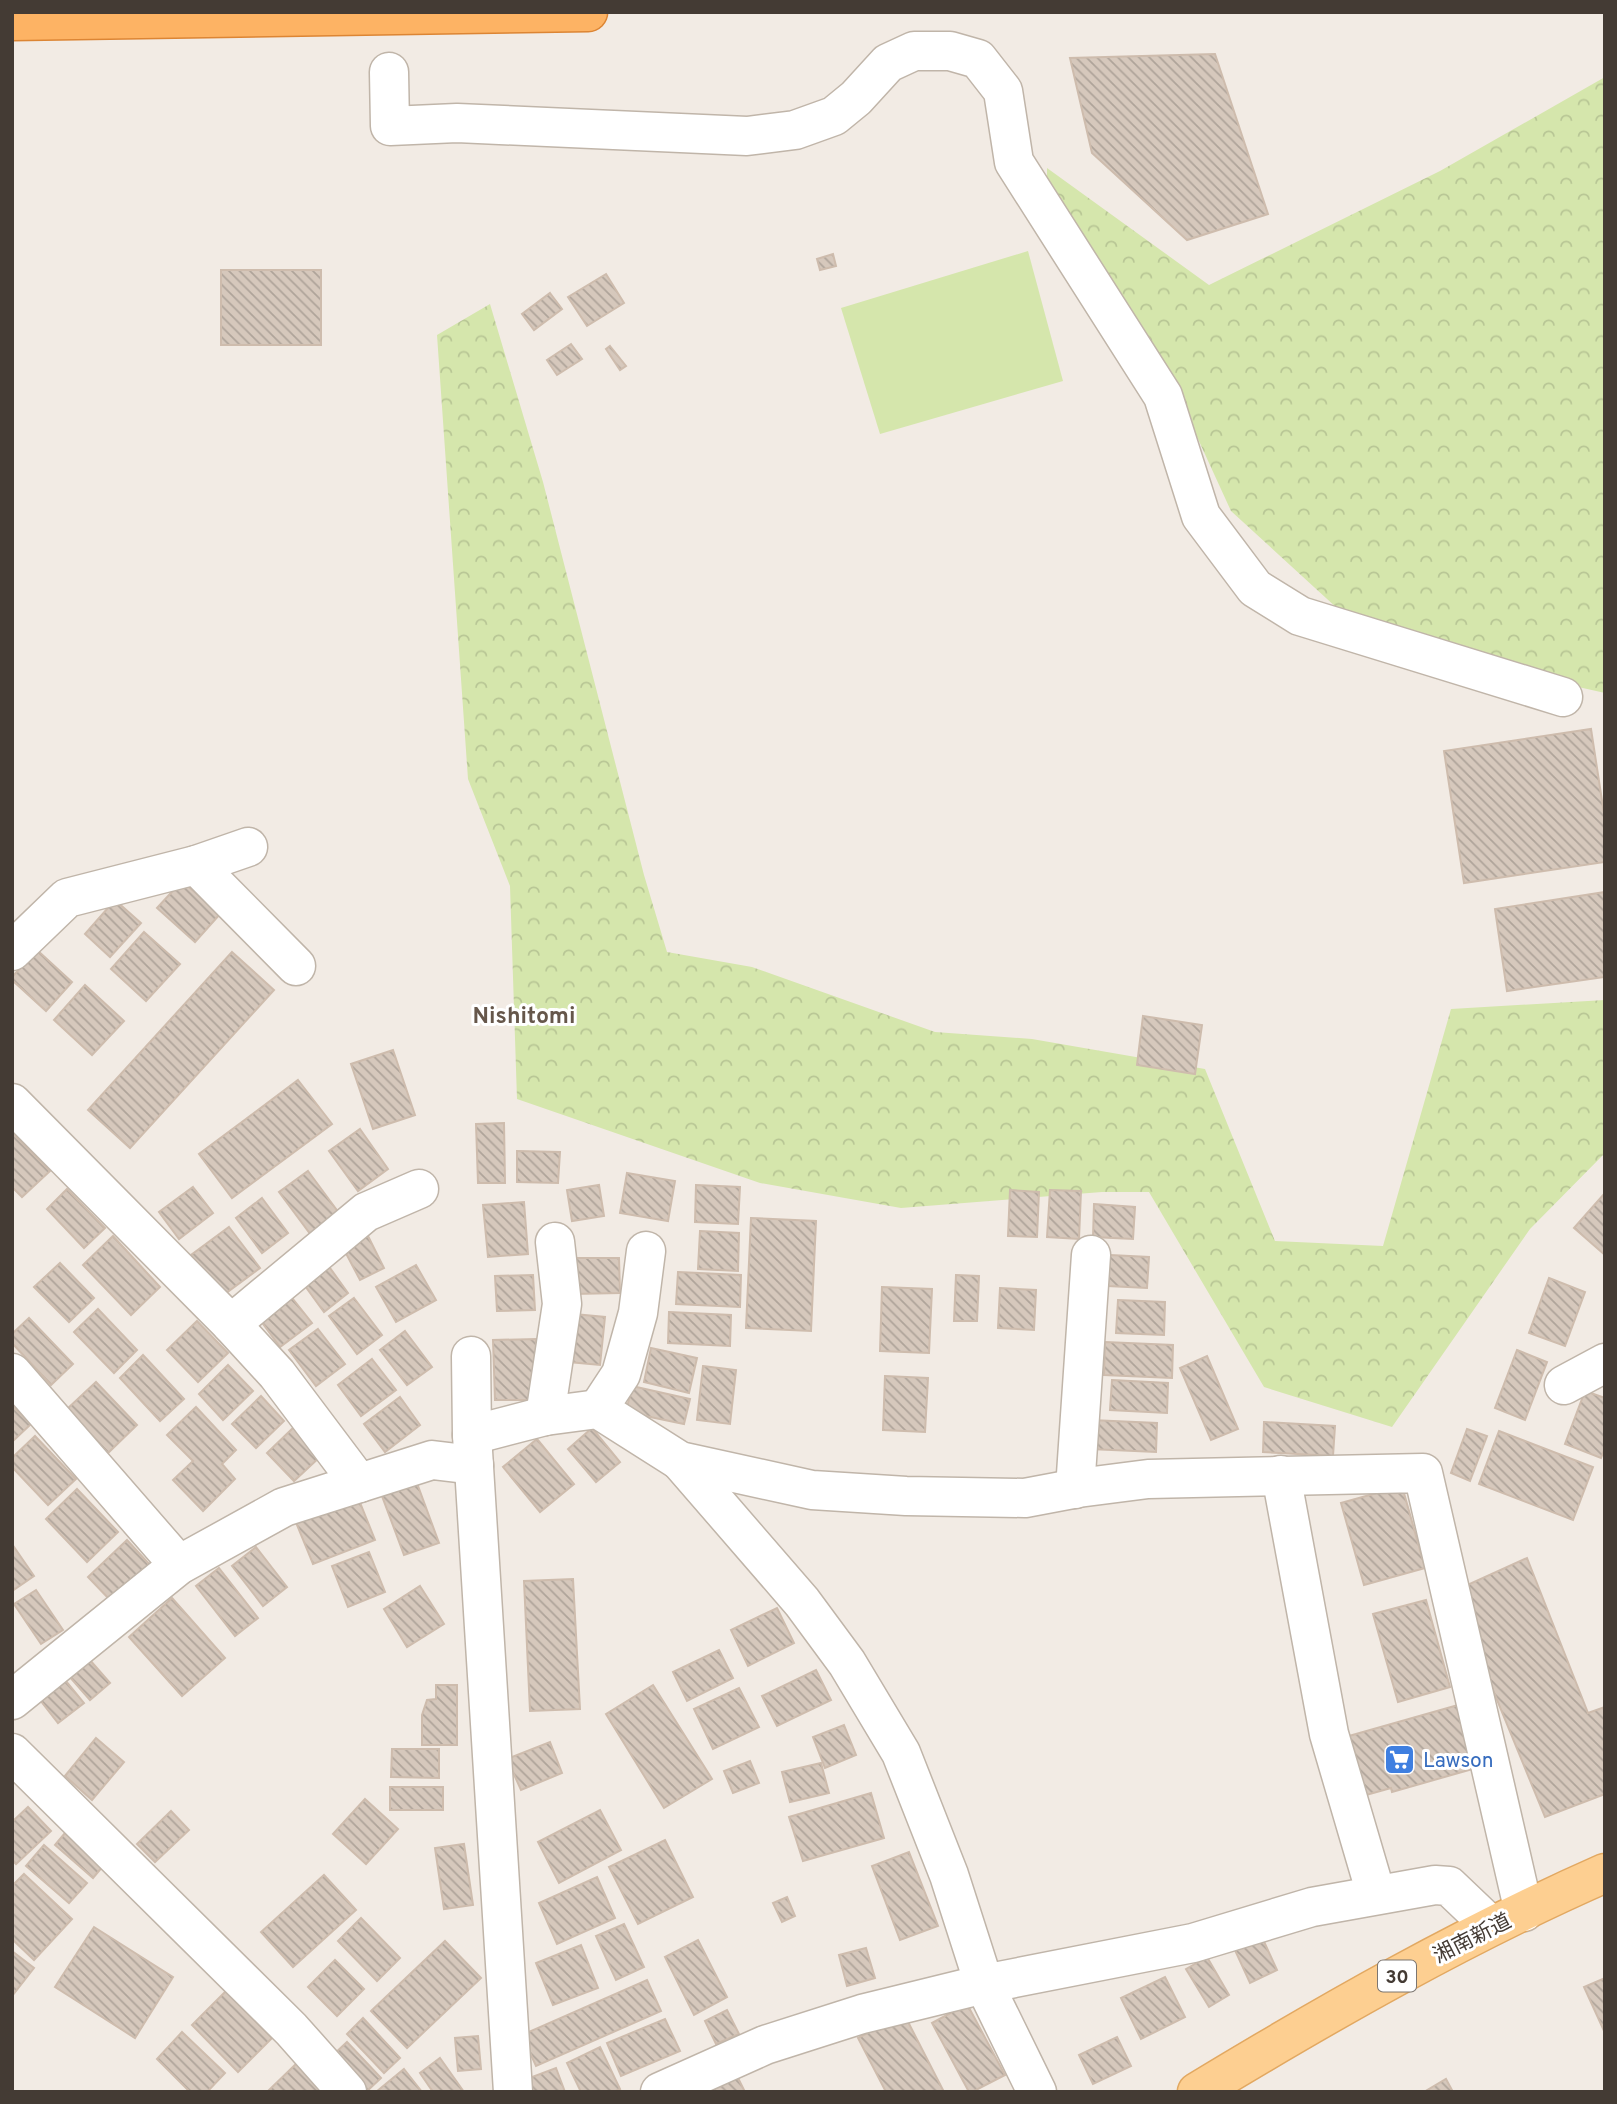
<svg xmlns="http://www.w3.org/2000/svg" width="1617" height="2104" font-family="Overpass,'Noto Sans JP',sans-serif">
<defs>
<pattern id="forest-crowns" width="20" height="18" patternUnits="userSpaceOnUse" patternTransform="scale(1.75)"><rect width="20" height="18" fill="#d5e6ac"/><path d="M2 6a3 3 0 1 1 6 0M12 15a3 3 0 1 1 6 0" fill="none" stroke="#b8c695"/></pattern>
<pattern id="building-back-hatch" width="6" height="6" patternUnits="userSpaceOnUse" patternTransform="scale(1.75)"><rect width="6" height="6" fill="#d6c8bc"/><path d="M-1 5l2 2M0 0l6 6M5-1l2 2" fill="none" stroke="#afa49a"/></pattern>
</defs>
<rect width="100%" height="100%" fill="#f2ebe4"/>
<g fill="url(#forest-crowns)">
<path d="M1605,77v616l-84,-19 -171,-54 -119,-109 -49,-107 -135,-207v-29l162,117 231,-114z"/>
<path d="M490,304l53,178 101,393 23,77 85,15 183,65 97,7 173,30 70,172 108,5 68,-237 154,-9v153l-75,76 -138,198 -128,-40 -115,-195h-47l-201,16 -141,-25 -243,-84 -7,-213 -42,-107 -31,-444z"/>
</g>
<path fill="#d5e6ac" d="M1028,251l35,130 -183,53 -39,-126z"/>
<g fill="url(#building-back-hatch)" stroke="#cebcad" stroke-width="2">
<path d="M1215,54l53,160 -81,26 -95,-87 -22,-95z"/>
<path d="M833,254l3,12 -16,4 -3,-11z"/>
<rect x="221" y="270" width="100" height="75"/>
<path d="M606,274l18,29 -37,23 -19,-29z"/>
<path d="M550,293l12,16 -28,21 -12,-16z"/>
<path d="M571,344l11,15 -25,16 -10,-15z"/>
<path d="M610,346l16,20 -6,4 -14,-21z"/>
<path d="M1591,729l14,91v42l-141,21 -20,-132z"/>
<path d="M182,881l38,33 -25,28 -38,-34z"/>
<path d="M1605,892v85l-98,14 -12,-82z"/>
<path d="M115,900l26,23 -31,34 -25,-23z"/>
<path d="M144,932l36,32 -34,37 -35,-32z"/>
<path d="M37,950l35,32 -26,29 -34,-31v-3z"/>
<path d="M232,952l42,38 -144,158 -42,-38z"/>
<path d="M85,985l39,36 -32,34 -38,-35z"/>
<path d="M1143,1016l59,9 -7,49 -58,-9z"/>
<path d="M393,1050l22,65 -42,14 -22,-65z"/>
<path d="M298,1080l34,44 -100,74 -33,-44z"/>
<path d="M504,1123l1,60h-27l-2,-59z"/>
<path d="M360,1129l28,40 -30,22 -29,-40z"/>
<path d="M12,1132l38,39 -28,26 -10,-10z"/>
<path d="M517,1151l43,1 -2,31 -41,-1z"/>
<path d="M308,1171l31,42 -28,22 -32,-43z"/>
<path d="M627,1173l48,8 -7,40 -48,-8z"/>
<path d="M599,1185l5,31 -32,5 -5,-31z"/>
<path d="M696,1185l44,2 -2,37 -43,-2z"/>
<path d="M193,1187l20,26 -34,26 -20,-27z"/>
<path d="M67,1189l38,39 -21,20 -37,-39z"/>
<path d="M1010,1190l29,2 -2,45 -29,-1z"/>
<path d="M1050,1190l31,1 -2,48 -32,-2z"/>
<path d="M1605,1193v62l-31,-27z"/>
<path d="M262,1198l26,35 -26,20 -26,-35z"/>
<path d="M524,1202l4,52 -40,3 -5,-52z"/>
<path d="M1094,1204l41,3 -2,32 -40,-2z"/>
<path d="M751,1218l65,3 -5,110 -65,-3z"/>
<path d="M229,1227l31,41 -38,28 -31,-41z"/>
<path d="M365,1230l19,38 -24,12 -20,-38z"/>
<path d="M700,1231l39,2 -1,38 -40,-2z"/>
<path d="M113,1236l47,51 -29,28 -48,-50z"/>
<path d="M1110,1255l39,2 -2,31 -39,-2z"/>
<path d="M573,1258h46l1,35 -47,1z"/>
<path d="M325,1261l23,32 -24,19 -24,-33z"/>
<path d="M60,1263l34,35 -25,24 -35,-35z"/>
<path d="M416,1265l20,35 -40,22 -20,-35z"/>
<path d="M678,1272l63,3 -1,32 -64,-3z"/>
<path d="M533,1275l2,35 -38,1 -2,-35z"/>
<path d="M956,1275l23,1 -2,45h-23z"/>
<path d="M1549,1278l36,14 -20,54 -36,-13z"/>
<path d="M882,1287l50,2 -3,64 -49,-2z"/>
<path d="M1000,1288l36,2 -2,40 -36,-2z"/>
<path d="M289,1294l23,29 -32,24 -22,-30z"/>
<path d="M354,1298l28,37 -25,19 -28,-38z"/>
<path d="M1118,1300l47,2 -1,33 -48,-2z"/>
<path d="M98,1309l39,41 -23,23 -40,-41z"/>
<path d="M669,1312l62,3 -1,31 -62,-3z"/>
<path d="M574,1314l31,3 -5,48 -31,-3z"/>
<path d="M29,1318l44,46 -22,21 -39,-42v-9z"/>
<path d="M197,1321l31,32 -30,29 -31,-32z"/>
<path d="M318,1329l27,35 -29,22 -27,-36z"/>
<path d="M405,1331l27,36 -25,18 -27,-35z"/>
<path d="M536,1339l1,61h-42l-2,-60z"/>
<path d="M1105,1342l68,3 -1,33 -68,-3z"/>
<path d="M651,1348l46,10 -8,35 -45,-11z"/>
<path d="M1517,1350l30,12 -22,58 -30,-12z"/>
<path d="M143,1355l41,44 -24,22 -40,-43z"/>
<path d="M1207,1356l31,73 -27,11 -31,-72z"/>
<path d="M372,1359l24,31 -35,26 -23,-31z"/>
<path d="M228,1365l25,26 -30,29 -24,-26z"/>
<path d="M703,1366l33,4 -6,54 -33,-4z"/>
<path d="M885,1376l43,2 -3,54 -42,-2z"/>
<path d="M1112,1380l56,3 -1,30 -57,-3z"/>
<path d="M96,1382l41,43 -29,28 -42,-43z"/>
<path d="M632,1386l58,13 -6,25 -58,-12z"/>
<path d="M1585,1391l20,7v50l-4,10 -36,-14z"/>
<path d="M261,1396l23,25 -28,27 -24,-24z"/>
<path d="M400,1397l20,28 -35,27 -21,-28z"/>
<path d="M12,1405l19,19 -19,18z"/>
<path d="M196,1407l40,43 -14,14 13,15 -32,32 -30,-31 20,-19 -26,-26z"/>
<path d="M1091,1420l66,3 -1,29 -66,-3z"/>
<path d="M1264,1422l71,4 -2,30 -70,-4z"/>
<path d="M294,1427l27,29 -27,25 -27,-28z"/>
<path d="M592,1428l28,34 -24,20 -28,-33z"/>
<path d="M1467,1429l20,7 -17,45 -19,-8z"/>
<path d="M1499,1431l94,36 -20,53 -94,-36z"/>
<path d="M35,1436l41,43 -28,26 -36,-38v-9z"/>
<path d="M537,1439l37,45 -34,28 -37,-45z"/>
<path d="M414,1475l25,68 -35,12 -25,-67z"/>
<path d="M1402,1486l23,82 -61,17 -23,-82z"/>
<path d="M77,1489l41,43 -31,30 -41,-43z"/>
<path d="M357,1495l18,45 -62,24 -18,-44z"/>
<path d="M127,1540l23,25 -38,37 -24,-25z"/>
<path d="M12,1544l22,32 -22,15z"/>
<path d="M256,1547l31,40 -24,19 -31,-40z"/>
<path d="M369,1552l16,40 -37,15 -16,-41z"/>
<path d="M1527,1558l61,155 17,-6v87l-60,23 -59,-144 -21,-87z"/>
<path d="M219,1568l39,50 -23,18 -39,-50z"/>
<path d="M573,1579l7,130 -50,2 -6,-130z"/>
<path d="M420,1586l24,38 -37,23 -23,-38z"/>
<path d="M36,1590l27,40 -22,14 -27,-40z"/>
<path d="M172,1598l53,60 -43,38 -53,-59z"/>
<path d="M1426,1600l24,87 -52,15 -25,-88z"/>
<path d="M777,1608l17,35 -46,23 -17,-36z"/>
<path d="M719,1650l14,28 -46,23 -14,-29z"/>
<path d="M89,1659l21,24 -20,17 -21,-24z"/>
<path d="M816,1670l15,30 -54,26 -15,-30z"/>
<path d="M65,1680l19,23 -26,20 -18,-23z"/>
<path d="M436,1685h21v60h-35v-30l5,-15 9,-1z"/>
<path d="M653,1685l59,94 -48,29 -58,-94z"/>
<path d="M739,1688l20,39 -46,22 -19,-40z"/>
<path d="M1458,1705l18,63 -84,24 -1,-4 -25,7 -17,-59z"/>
<path d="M844,1725l12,30 -31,13 -12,-31z"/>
<path d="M96,1738l28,24 -32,38 -27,-24z"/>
<path d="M550,1742l12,31 -41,17 -14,-31z"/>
<path d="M392,1749h47v29l-48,-1z"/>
<path d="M750,1761l9,22 -26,10 -9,-22z"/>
<path d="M821,1763l8,30 -39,9 -8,-30z"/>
<rect x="390" y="1787" width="53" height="23"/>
<path d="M871,1793l13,45 -81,23 -14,-44z"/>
<path d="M365,1799l33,30 -32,35 -33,-30z"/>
<path d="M28,1807l23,24 -35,33 -4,-4v-38z"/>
<path d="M600,1810l21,40 -62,33 -21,-41z"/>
<path d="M171,1811l18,19 -34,32 -18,-18z"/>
<path d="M65,1833l38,33 -10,12 -38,-33z"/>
<path d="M665,1840l28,57 -55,27 -29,-57z"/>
<path d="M464,1844l9,61 -29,4 -9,-61z"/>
<path d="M44,1845l43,38 -18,20 -43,-37z"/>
<path d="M909,1852l29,74 -38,14 -28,-74z"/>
<path d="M24,1874l48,45 -38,41 -22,-21v-53z"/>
<path d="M324,1875l32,35 -63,57 -32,-35z"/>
<path d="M597,1877l18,41 -58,26 -18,-41z"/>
<path d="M787,1897l8,19 -13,6 -9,-19z"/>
<path d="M361,1918l39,40 -23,23 -39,-40z"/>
<path d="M624,1924l20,43 -28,13 -20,-44z"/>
<path d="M94,1927l79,50 -38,61 -80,-51z"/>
<path d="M1261,1935l16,35 -27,13 -16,-35z"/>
<path d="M698,1940l29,57 -33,18 -29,-58z"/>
<path d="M445,1941l36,37 -74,70 -36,-37z"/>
<path d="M581,1945l17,43 -45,17 -17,-42z"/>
<path d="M866,1948l9,30 -28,8 -8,-31z"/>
<path d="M12,1951l22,17 -22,28z"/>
<path d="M1207,1957l22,38 -20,12 -23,-38z"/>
<path d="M335,1960l29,29 -27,27 -29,-29z"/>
<path d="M1165,1977l20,40 -44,22 -20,-41z"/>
<path d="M1605,1978v55l-21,-46z"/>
<path d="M647,1980l14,31 -125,55 -14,-31z"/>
<path d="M226,1991l46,47 -34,34 -46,-47z"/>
<path d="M967,2004l38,71 -33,17h-3l-37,-69z"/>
<path d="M727,2010l12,24 -23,10 -11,-23z"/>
<path d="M904,2014l40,78h-58l-28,-54z"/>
<path d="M363,2018l37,40 -16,15 -37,-39z"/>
<path d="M665,2019l15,32 -59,25 -14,-33z"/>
<path d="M182,2032l43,41 -18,19h-17l-33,-33z"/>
<path d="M478,2036l3,33 -23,2 -3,-33z"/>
<path d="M1117,2037l14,29 -38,18 -14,-29z"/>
<path d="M347,2042l34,36 -15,14 -34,-36z"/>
<path d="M600,2047l20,42 -6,3h-33l-14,-29z"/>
<path d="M440,2058l24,34h-31l-13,-19z"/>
<path d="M297,2063l27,29h-57z"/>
<path d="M556,2068l9,24h-36l-5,-12z"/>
<path d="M404,2069l18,23h-46z"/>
<path d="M735,2072l10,20h-51z"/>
<path d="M1446,2079l7,13h-29z"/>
</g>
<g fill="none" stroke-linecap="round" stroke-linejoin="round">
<defs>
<g id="minor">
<path d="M389,72l1,54 67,-3 290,13 48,-6 39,-14 22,-18 32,-35 26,-12h36l28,8 25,32 11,71 149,234 38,120 54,72 45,28 263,81"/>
<path d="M196,865l100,101"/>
<path d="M12,951l55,-53 129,-33 52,-18"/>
<path d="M12,1103l219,221 46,50 82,109"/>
<path d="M231,1324l135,-112 53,-23"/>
<path d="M471,1356l1,79 41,657"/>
<path d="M12,1373l167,192"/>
<path d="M1564,1385l41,-22"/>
<path d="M598,1409l23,-35 17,-61 8,-62"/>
<path d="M545,1416l17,-112 -7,-62"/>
<path d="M472,1435l73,-19 53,-7 82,52 132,29 94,6 119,2 53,-10 70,-9 275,-6 101,439"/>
<path d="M680,1461l122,141 45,61 54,90 48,122 35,109 53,108"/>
<path d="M1281,1475l48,259 47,160"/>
<path d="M1075,1489l16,-234"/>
<path d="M12,1700l167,-135 105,-58 148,-47 42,5"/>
<path d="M12,1753l279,276 56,63"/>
<path d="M660,2092l105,-47 97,-31 122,-30 209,-41 119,-36 123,-22 14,1 42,40"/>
</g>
<path id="major" d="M1197,2092c132,-80 267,-157 408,-219"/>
<path id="highway" d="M12,21l576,-9"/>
</defs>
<use href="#minor" stroke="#c0b5a9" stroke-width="41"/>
<use href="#major" stroke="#e2a861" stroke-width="41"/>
<use href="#highway" stroke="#dc8534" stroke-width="41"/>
<use href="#minor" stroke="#fff" stroke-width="38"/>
<use href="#major" stroke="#fdcf91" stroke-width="38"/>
<use href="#highway" stroke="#fdb364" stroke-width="38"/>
</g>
<defs>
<symbol id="supermarket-square" viewBox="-11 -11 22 22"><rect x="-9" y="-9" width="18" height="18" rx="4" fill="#3f7fe0" stroke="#fff"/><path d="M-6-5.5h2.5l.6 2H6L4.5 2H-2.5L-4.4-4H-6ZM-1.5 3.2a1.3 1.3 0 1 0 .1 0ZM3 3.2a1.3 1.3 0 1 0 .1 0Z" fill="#fff"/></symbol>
</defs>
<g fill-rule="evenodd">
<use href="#supermarket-square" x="1382" y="1742" width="35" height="35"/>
</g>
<g text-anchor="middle" stroke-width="6" stroke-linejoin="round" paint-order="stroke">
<rect fill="#fff" stroke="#7c7671" stroke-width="2" x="1378" y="1960.5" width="38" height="31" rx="5"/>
<g font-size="19" font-weight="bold" fill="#443b34">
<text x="1397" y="1983">30</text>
</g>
<g font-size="21" fill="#366cbe" stroke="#fff" text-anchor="start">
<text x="1423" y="1767">Lawson</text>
</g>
<g font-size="21" fill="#443b34" stroke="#fff">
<text transform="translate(1472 1938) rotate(-27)" y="7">湘南新道</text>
</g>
<g font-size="23" font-weight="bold" fill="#66574b" stroke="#fff">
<text x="524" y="1023">Nishitomi</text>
</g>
</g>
<rect width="1617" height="2104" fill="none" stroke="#443b34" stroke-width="28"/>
</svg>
